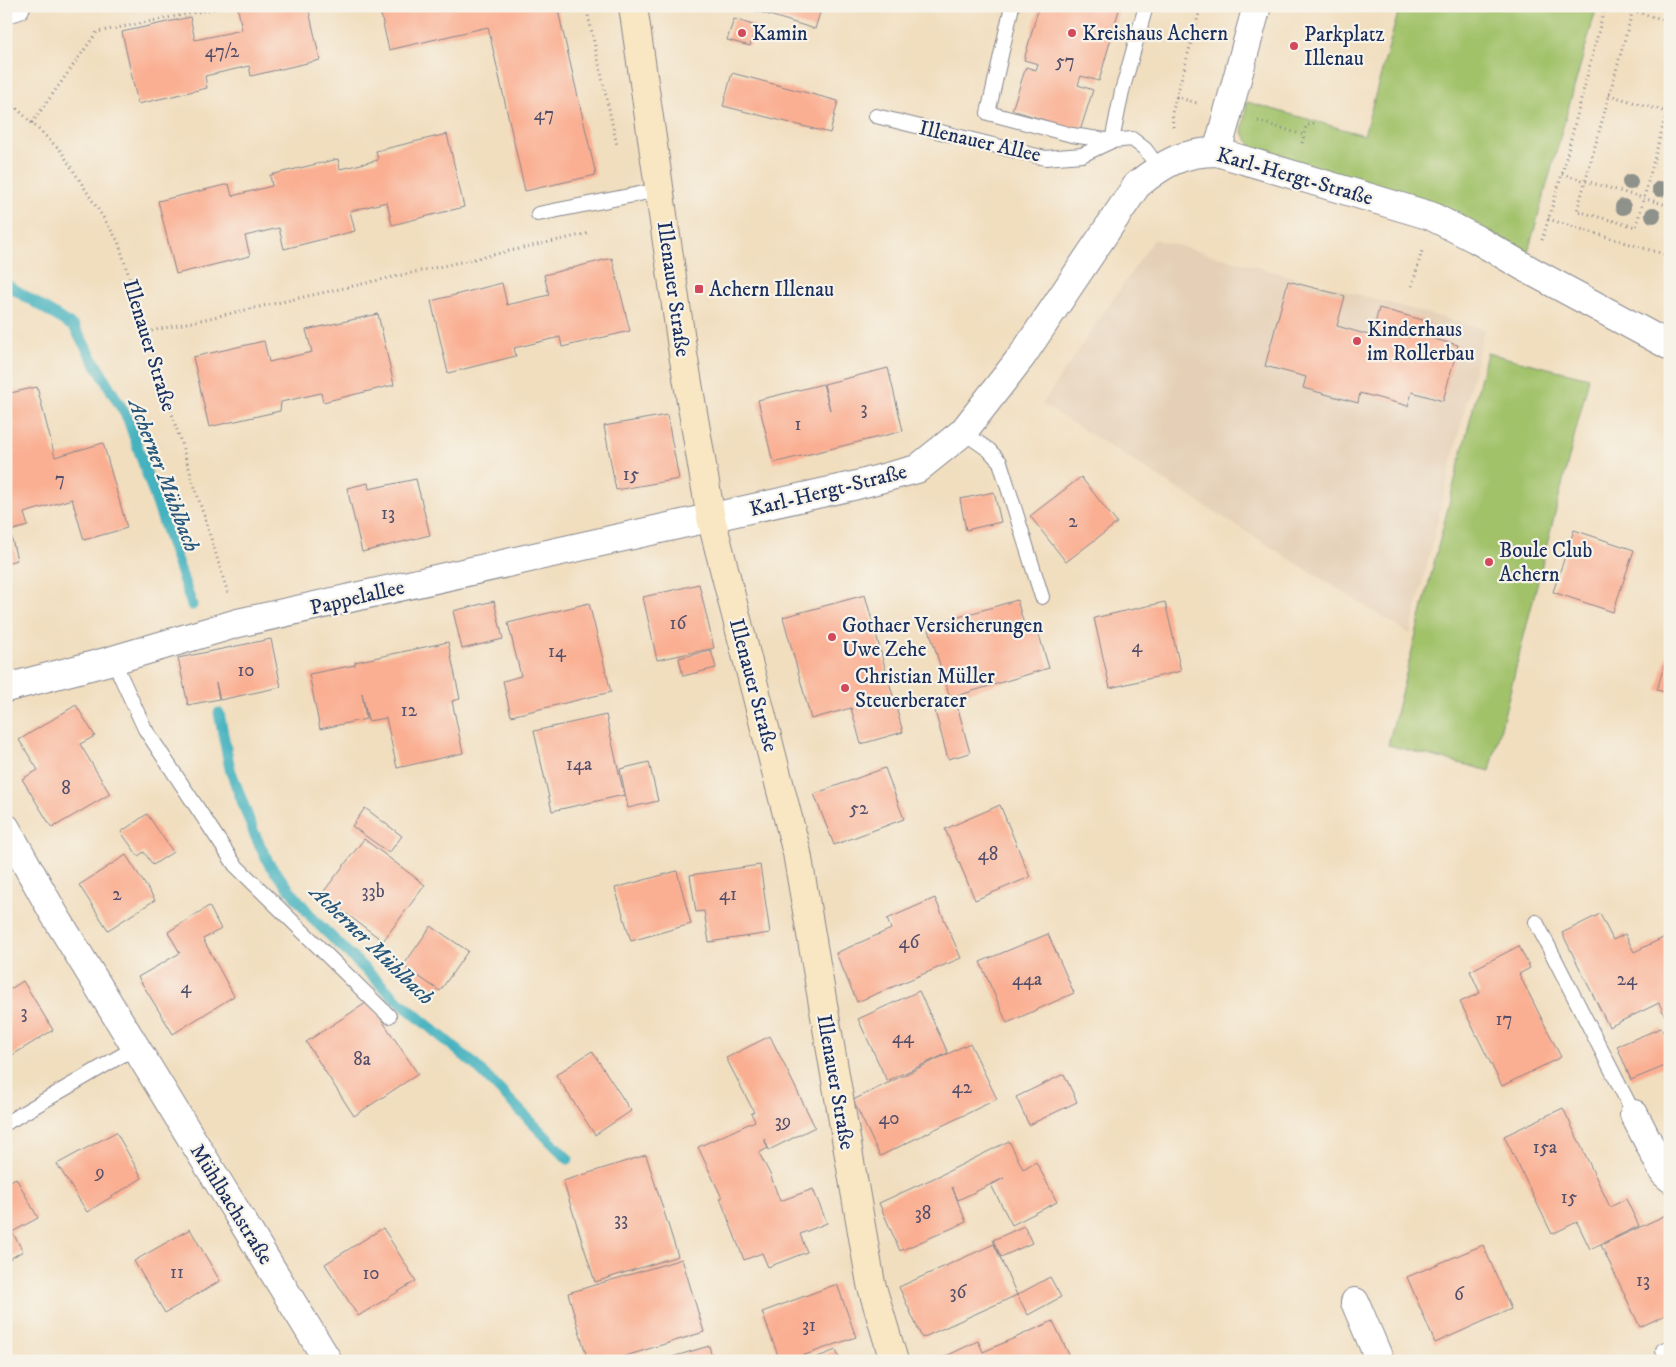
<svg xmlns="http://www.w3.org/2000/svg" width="1676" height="1367" font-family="'IM FELL DW Pica',serif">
<rect width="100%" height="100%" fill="#f7f3e8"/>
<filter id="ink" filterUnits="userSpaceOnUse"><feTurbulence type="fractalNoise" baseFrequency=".02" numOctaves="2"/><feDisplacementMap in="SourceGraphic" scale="10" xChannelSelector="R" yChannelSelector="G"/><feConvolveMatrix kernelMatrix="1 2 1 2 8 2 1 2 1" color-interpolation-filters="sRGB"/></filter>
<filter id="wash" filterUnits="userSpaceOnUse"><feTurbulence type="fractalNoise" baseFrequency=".0096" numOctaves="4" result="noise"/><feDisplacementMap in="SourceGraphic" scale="20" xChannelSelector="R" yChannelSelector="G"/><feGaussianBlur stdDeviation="1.12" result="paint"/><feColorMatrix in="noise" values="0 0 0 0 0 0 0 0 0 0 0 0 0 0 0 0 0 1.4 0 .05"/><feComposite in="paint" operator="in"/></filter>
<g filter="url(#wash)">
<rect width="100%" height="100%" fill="#f1debf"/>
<path fill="#e5d0b7" d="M1154,239l330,90 -74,305 -368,-230z"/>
<g fill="#a2c26b" stroke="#5e7864">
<path d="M1400,6h197l-69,246 -84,-45 -188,-55 -14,-20 5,-30 117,33z"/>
<path d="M1487,353l102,25 -99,393 -102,-26z"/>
</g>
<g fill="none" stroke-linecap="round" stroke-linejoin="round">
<g stroke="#44b2bf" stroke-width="11">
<path d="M6,284l68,43 54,92 64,186"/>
<path d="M219,713l11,56 24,64 15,31 46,57 80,77 78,65 95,96"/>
</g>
</g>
<g id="blocks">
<g fill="#faaf92">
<path d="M251,6h57l12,54 -69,16 -2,-10 -44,10 2,12 -69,16 -16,-72 68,-15 5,23 47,-10 -4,-21z"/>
<path d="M379,6h178l39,169 -71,16 -37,-164 -99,23z"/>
<path d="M740,6h82l-7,23z"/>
<path d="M1039,6h81l-21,75 -18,-5 -3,9 15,5 -13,41 -68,-21 14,-43 10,3 2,-6 -14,-4z"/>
<path d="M734,19l22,7 -6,20 -23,-6z"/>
<path d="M732,73l106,28 -8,32 -107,-27z"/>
<path d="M447,134l17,73 -72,18 -5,-23 -37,9 5,20 -71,18 -5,-21 -34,8 5,20 -74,18 -18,-73 71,-17 3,12 40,-10 -2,-11 68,-16 2,10 38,-9 -2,-9z"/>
<path d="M612,258l18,73 -68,16 -2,-10 -46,11 2,8 -68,17 -17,-72 71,-18 5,22 42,-10 -5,-20z"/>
<path d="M1288,281l57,15 -8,30 35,10 7,-28 51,14 -4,15 32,8 -15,56 -31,-9 -4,14 -48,-13 -2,10 -55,-15 3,-11 -41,-11z"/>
<path d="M378,314l16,71 -71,17 -2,-9 -40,9 -1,9 -71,16 -16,-70 71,-16 5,21 43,-10 -6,-22z"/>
<path d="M888,368l15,63 -130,32 -15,-63 65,-16 7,26 -6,-26z"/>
<path d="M37,387l18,70 48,-14 24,85 -43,12 -12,-41 -48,14 4,13 -18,5 7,29 -11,3v-169z"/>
<path d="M667,415l12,64 -63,11 -12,-64z"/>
<path d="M1081,477l36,46 -51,39 -36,-46z"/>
<path d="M416,479l14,56 -68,17 -15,-64 21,-5 1,6z"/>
<path d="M994,492l7,30 -35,8 -6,-31z"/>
<path d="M1574,530l60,20 -21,62 -60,-20z"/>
<path d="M699,584l15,64 -57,12 -14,-63z"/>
<path d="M865,595l38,137 -42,12 -10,-36 -40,11 -28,-102z"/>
<path d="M1017,600l8,28 11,-3 13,43 -99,30 -22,-72z"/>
<path d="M494,601l9,38 -41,10 -9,-38z"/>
<path d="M1165,602l16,69 -71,17 -16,-70z"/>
<path d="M589,603l22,89 -100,24 -8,-35 18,-5 -13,-53z"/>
<path d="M271,639l10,48 -61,13 -4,-17 3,16 -31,6 -10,-47z"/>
<path d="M448,642l12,57 -8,2 11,52 -66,15 -11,-50 -18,3 -6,-28 4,26 -46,10 -11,-55 46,-9v-3z"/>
<path d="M1669,648h1v45l-13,-3z"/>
<path d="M711,650l5,18 -33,8 -4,-18z"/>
<path d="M76,705l19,31 -15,8 30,50 -58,34 -30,-49 16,-9 -19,-30z"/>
<path d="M957,705l13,48 -22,6 -13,-48z"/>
<path d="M606,715l18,80 -72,16 -18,-80z"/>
<path d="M649,762l9,39 -30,7 -8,-39z"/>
<path d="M885,768l19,51 -70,26 -20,-51z"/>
<path d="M1000,805l30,72 -55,23 -30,-71z"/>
<path d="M365,808l37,28 -13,17 -37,-27z"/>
<path d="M147,814l26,38 -20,13 -9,-13 -6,4 -17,-24z"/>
<path d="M364,839l61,46 -42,56 -62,-46z"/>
<path d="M126,855l29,45 -47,30 -29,-45z"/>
<path d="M760,865l10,68 -61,9 -5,-31 -8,1 -6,-37z"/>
<path d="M677,871l14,53 -60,17 -16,-53z"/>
<path d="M935,898l26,60 -104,44 -21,-49 55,-24 -4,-10z"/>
<path d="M209,906l12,23 -18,10 31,57 -61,38 -35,-57 42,-24 -12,-21z"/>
<path d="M1600,914l13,26 12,-6 9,18 33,-16 3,7v71l-5,2 -6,-13 -50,24 -47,-94z"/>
<path d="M431,926l37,25 -28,40 -37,-25z"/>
<path d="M1048,934l26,59 -67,30 -27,-61z"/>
<path d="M1519,946l11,22 -11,6 42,83 -59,29 -42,-84 20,-9 -10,-22z"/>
<path d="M23,981l30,49 -47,29v-67z"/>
<path d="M919,991l29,62 -61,28 -29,-62z"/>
<path d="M369,1001l49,73 -64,42 -48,-74z"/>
<path d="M1661,1028l9,20v16l-39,16 -14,-34z"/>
<path d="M770,1036l45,91 -46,23 -5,-11 4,9 -9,5 11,21 10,27 33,-12 14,34 -27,11 7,18 -39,15 -6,-14 -18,7 -24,-62h2l-24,-51 57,-26 -4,-8 3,-1 -28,-54z"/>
<path d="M970,1043l27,56 -117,57 -27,-56z"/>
<path d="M592,1051l39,60 -36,24 -39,-60z"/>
<path d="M1064,1074l13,28 -48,23 -13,-28z"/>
<path d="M1563,1108l47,99 16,-8 13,27 -49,23 -13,-27 -25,12 -48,-98z"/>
<path d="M116,1132l26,46 -55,34 -30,-48z"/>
<path d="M1009,1141l14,28 13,-7 21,40 -45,23 -21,-40 13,-7 -46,22 -6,-13 14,35 -66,29 -21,-48 66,-30z"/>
<path d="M646,1155l32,101 -83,26 -32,-101z"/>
<path d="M16,1178l22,40 -26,14 11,19 -17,10v-78z"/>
<path d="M1666,1215l4,7v91l-30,14 -39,-82z"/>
<path d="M1024,1226l8,17 -31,14 -8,-17z"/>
<path d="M383,1228l33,53 -58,35 -33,-52z"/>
<path d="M190,1229l30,52 -55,32 -31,-52z"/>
<path d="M994,1244l23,51 33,-18 11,20 -33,18 -11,-20 -95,43 -23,-51z"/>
<path d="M1483,1245l28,64 -76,34 -28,-66z"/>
<path d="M682,1259l22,73 -95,29h-21l-20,-68z"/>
<path d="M837,1284l19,53 -68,24h-8l-18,-49z"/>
<path d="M1053,1321l19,40h-126l-2,-4 34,-16 5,11z"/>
<path d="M709,1346l4,15h-40l-1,-4z"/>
<path d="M836,1350l4,11h-33z"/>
</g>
</g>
</g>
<g filter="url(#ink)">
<use href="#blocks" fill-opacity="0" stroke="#86868e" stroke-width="1"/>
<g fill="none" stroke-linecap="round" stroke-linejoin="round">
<defs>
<g id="lane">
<path d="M1012,6l-24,107 84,22 40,6 10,-50 24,-85"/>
<path d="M876,116l169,42 37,-3 30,-14 20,-2 13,10 14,19"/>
<path d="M538,214l121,-24"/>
<path d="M963,432l26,18 11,12 42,135"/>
<path d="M113,660l32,69 90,136 154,151"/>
<path d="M1536,922l98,192"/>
<path d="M6,1123l130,-76"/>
<path d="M1663,1350l7,-3"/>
</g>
<g id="street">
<path d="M6,9l10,-3"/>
<path d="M1217,152l40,-146"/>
<path d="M6,688l107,-28 125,-37 619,-138 60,-16 46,-37 59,-76 115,-171c26,-21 45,-33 80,-33l214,64 45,23 57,33 137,74"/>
<path d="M6,828l48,86 274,447"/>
<path d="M1634,1114l30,59 6,5"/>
<path d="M1355,1302l25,59"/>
</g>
<path id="secondary" d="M633,6l50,348 28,164 86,335 74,431 23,77"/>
</defs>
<use href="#lane" stroke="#86868e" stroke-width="16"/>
<use href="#street" stroke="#86868e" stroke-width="30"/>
<use href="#secondary" stroke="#86868e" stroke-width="30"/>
<g stroke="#86868e" stroke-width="3" stroke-dasharray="1 4" stroke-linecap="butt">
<path d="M586,6l31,139"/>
<path d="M1618,6l52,16"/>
<path d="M1634,6l-57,205 59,16 34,-127"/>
<path d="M1609,95l61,18"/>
<path d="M1176,97l21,6"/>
<path d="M6,98l55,53 57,90 110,352"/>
<path d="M1258,121l46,14"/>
<path d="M32,123l65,-91 131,-26"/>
<path d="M1173,127l-1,-14 29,-107"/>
<path d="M1302,143l4,-17 11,-4"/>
<path d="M1562,174l108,32"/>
<path d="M1548,219l122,37"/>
<path d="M1542,240l20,-66 43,-168"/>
<path d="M1412,286l10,-35"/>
<path d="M147,332l443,-99"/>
</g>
<use href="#lane" stroke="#fff" stroke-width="14"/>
<use href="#street" stroke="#fff" stroke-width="28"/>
<use href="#secondary" stroke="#f9e7c3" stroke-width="28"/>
</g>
<g fill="#8e928b">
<circle cx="1630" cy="182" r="8"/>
<circle cx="1660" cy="189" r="8"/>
<circle cx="1623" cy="207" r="8"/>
<circle cx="1653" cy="215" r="8"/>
</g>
</g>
<g fill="#d1495b" stroke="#f7f3e8" stroke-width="2">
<circle cx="742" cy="33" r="5"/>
<circle cx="1072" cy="33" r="5"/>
<circle cx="1294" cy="46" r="5"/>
<rect x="694" y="284" width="10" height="10" rx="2.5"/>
<circle cx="1357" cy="341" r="5"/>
<circle cx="1489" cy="562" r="5"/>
<circle cx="832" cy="637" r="5"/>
<circle cx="845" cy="688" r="5"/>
</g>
<g text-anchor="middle" stroke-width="4.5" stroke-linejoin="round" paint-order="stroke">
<g font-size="19" fill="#534f6b">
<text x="222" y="57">47/2</text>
<text x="1065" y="67">57</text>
<text x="544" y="120">47</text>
<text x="864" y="414">3</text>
<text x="798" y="430">1</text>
<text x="631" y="480">15</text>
<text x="60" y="485">7</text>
<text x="388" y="519">13</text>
<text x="1073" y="527">2</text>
<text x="678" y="629">16</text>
<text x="1137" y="652">4</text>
<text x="557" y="657">14</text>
<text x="246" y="676">10</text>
<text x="409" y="716">12</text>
<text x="579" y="770">14a</text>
<text x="66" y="794">8</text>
<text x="859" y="814">52</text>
<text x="988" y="860">48</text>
<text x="373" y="897">33b</text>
<text x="117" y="900">2</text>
<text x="728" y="900">41</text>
<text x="909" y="948">46</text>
<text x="1027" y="985">44a</text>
<text x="1627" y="985">24</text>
<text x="186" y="993">4</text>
<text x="24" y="1018">3</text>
<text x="1504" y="1025">17</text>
<text x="903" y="1043">44</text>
<text x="362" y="1065">8a</text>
<text x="962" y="1093">42</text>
<text x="889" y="1124">40</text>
<text x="783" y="1127">39</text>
<text x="1545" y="1153">15a</text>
<text x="100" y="1178">9</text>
<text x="1569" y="1203">15</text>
<text x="923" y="1219">38</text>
<text x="621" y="1225">33</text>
<text x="177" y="1278">11</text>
<text x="371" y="1279">10</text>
<text x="1643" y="1286">13</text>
<text x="958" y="1298">36</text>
<text x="1459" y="1300">6</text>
<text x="809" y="1331">31</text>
</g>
<g font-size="21" fill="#1b2f5e" stroke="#f7f3e8" text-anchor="start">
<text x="752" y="40">Kamin</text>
<text x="1082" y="40">Kreishaus Achern</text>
<text x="1304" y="41">Parkplatz<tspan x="1304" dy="24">Illenau</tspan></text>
<text x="709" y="296">Achern Illenau</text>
<text x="1367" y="336">Kinderhaus<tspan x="1367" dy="24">im Rollerbau</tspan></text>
<text x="1499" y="557">Boule Club<tspan x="1499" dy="24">Achern</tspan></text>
<text x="842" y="632">Gothaer Versicherungen<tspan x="842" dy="24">Uwe Zehe</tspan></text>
<text x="855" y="683">Christian Müller<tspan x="855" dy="24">Steuerberater</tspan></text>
</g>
<g font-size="21" fill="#1b2f5e" stroke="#f7f3e8">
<text transform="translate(980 141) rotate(13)" y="7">Illenauer Allee</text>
<text transform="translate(1295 176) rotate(16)" y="7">Karl-Hergt-Straße</text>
<text transform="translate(674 289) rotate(82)" y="7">Illenauer Straße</text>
<text transform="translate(150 345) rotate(73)" y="7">Illenauer Straße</text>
<text transform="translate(828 490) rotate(-14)" y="7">Karl-Hergt-Straße</text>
<text transform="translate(357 597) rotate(-13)" y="7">Pappelallee</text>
<text transform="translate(754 685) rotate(75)" y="7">Illenauer Straße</text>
<text transform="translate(836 1082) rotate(80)" y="7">Illenauer Straße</text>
<text transform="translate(232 1204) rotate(58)" y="7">Mühlbachstraße</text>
</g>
<g font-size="22" font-style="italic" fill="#27567b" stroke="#f7f3e8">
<text transform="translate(165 475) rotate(69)" y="8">Acherner Mühlbach</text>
<text transform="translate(373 944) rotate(44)" y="8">Acherner Mühlbach</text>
</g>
</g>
<rect width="1676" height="1367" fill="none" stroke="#f7f3e8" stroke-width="25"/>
</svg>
